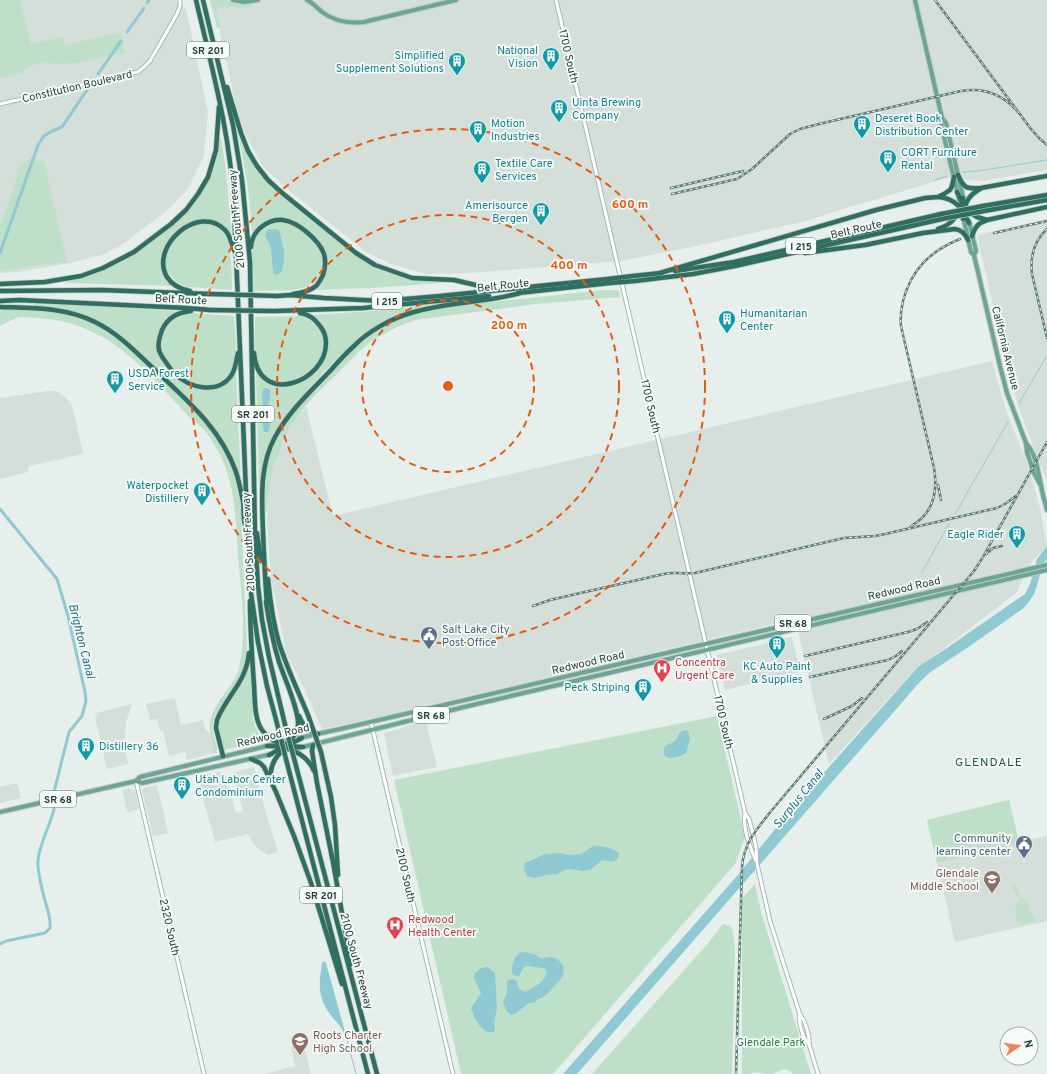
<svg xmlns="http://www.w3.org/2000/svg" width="1047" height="1074" font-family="Overpass,sans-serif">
<rect width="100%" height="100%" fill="#e6efeb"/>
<g fill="#d4dfda">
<path d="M0,0h175l1,1 10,8 22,103 -4,44 -16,33 -19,20 -45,34 -19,11 -35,9 -53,9 -17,1z"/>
<path d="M213,0h834v170l-64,11 -36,-3 -107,32 -34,11 -114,26 -71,14 -152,12 -43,1 -35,-10 -25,-12 -74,-59 -29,-26 -19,-36 -9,-30z"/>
<path d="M1047,219v263l-29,-76 -13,-48 -28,-123z"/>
<path d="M992,361l15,52 20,50 9,29 5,21 6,33 -16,17 -15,30 -103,79 -84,92 -34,-145 -417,98 -56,12 -17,-39 -11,-21 -8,-17 -15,-74 -4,-58 2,-35 9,-31 16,-32 12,-15 27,109z"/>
<path d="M48,391h8l8,5 6,6 3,7 10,45 -54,12 -1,6 -28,7v-81z"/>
<path d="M792,637l8,35 -75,18 -9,-35z"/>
<path d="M175,698l6,27 22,-5 2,9 5,5 5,19 -28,7 -2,-8 -16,4 -6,-25h-3l-3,-12 -7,1 -4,-16z"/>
<path d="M132,704l-6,18 -2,25 4,17 -21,5 -12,-52 2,-1 -1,-3z"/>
<path d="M426,721l11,46 -44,9 -9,-43 19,-5 3,12 -3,-13z"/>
<path d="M254,767l10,39 14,46 -10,3 -11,-7 -4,-4 -5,-10 -33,8 -18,-66 21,-4 7,2 11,39 7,-2 -10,-37 1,-2z"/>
<path d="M17,783l4,15 -21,5v-16z"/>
<path d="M157,785l11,48 -15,3 -11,-46 2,-2z"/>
<path d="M130,788l5,3 4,18 -12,3 -5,-22z"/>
<path d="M1009,800l10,42 28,-6v85l-92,21 -28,-122z"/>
<path d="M303,1043l8,31h-47l31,-8 -4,-20z"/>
</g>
<g fill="#bfe0c8">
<path d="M0,0h20l11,44 32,-7 2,8 56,-13 4,21 -49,10 -26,1 -1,-3c-9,3 -22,3 -26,12l-23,5z"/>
<path d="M210,0h15l15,5 12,-1v2l-9,2 -24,-1c-5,7 -1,14 3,20l-5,1z"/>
<path d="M238,131l5,13 28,40 75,61 45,27 49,9v2l-68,5 -59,2c3,-5 8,-10 10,-15 2,-4 1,-9 1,-13 0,-4 1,-11 -1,-15 -3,-7 -10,-14 -17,-18 -20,-15 -37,-16 -54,3l-4,-44z"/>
<path d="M219,138h2l5,32 6,66c-4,-6 -8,-12 -15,-15 -21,-8 -55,14 -55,37 0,7 8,21 11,28l-106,-3 -1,-1c40,-10 66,-24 98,-49 15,-12 29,-26 39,-43 9,-16 14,-34 16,-52z"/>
<path d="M34,159l10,2 23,101 -27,3 -40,6v-45l14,-38 5,-22 6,-5z"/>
<path d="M273,222c5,0 11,-1 16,0 3,1 7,5 10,7 4,2 8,4 11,7 15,14 20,41 -4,51 -12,5 -37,3 -52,4l-2,-46 6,-14z"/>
<path d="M203,223c26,3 28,18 28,41 1,9 1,17 1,26l-45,-3 -11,-5 -9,-11 -1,-6 -1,-11 7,-14 17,-13z"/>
<path d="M603,290h10l6,1 1,6 -84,7 -121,16c-16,6 -32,13 -46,23 -11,9 -21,20 -31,30 -11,11 -24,22 -34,35 -24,32 -35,64 -37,104l-2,1v-29l3,-21 7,-22 17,-29 62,-65 29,-22 32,-13 57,-8z"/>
<path d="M34,304l70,2 71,5v2l-6,4 -8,9 -4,10 -1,6 1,8 26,30 31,8 22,-17 5,114 -17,-43 -13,-19 -74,-74 -18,-15 -16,-10 -40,-15 -29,-3z"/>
<path d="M440,304c-18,3 -36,7 -52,15 -26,14 -45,34 -65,54 -23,25 -44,46 -56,78 -5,12 -6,24 -8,36l-3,-119 11,13 23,4 28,-17 5,-6 4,-8 1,-13 -16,-24v-2l60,-4z"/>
<path d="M26,308l42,6 27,9 21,13 85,81 18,23 12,23 8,29 2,17 6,140c-1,21 -12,37 -23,54 -4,6 -9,12 -11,19 -1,9 2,19 5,27l-2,1 1,3h-2c-3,-9 -6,-20 -5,-29 2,-22 24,-36 29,-56 8,-34 2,-78 -1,-112 -2,-29 -2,-57 -11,-84 -4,-14 -17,-38 -28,-47 -2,-2 -5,-3 -7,-5 -34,-36 -68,-80 -117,-95 -17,-6 -36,-7 -54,-8l-5,1 -16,8v-16z"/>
<path d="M187,313l47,3c1,16 4,34 0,50 -2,4 -5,9 -9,12 -20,19 -60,-6 -64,-30 -1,-4 0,-8 1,-12 2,-14 13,-20 25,-23z"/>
<path d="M300,316c16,4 26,15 24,33 0,3 -2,5 -3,8 -9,17 -29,30 -48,23 -7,-3 -12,-8 -15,-15 -4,-11 -3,-35 -3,-48z"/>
<path d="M249,665h2v14l2,38 2,10 5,9v4l-3,3 -34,7 -5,-23 1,-8z"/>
<path d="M717,716l28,121 -10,27 -182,210h-92l-67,-294z"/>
<path d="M1009,800l10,42 -37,10 2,6 -2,3 -2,-8h-2l-1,-2 -24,8 -16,4 -10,-43z"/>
<path d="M755,884l7,31 49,159h-19l-1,-2 -5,-3c-5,1 -10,4 -15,5 -6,0 -11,-1 -17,-2l-3,2h-9v-176z"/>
<path d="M1013,885h2l6,12 7,5 1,8 5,6 1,6 -14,3 -5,-5v-8l-1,-5 2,-3 -1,-1 5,-3 -7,-8z"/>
<path d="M723,924l7,2 3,6 2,18 -3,124h-140l117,-132z"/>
</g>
<g fill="#8ec9d4">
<path d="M274,229l5,1 5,21v9l-2,11 -3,3 -5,1c-2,-9 -2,-17 -3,-26 -1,-6 -5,-9 -6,-15l3,-4z"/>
<path d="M264,388l5,1c4,7 -1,13 -1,21 0,8 4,15 0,22h-4c-2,-8 0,-14 0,-22 -1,-8 -4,-15 0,-22z"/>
<path d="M1047,546v13l-4,5 -8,28 -4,7 -6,8 -14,10 -44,31 -38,25 -13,13 -17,20 -67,76 -255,292h-14l174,-198 52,-64 129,-145 29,-19 78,-54 5,-10 7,-25z"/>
<path d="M685,730l3,1 2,8 -4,14c-9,5 -27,10 -21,-7 3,-2 8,-3 10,-5 5,-5 1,-8 10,-11z"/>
<path d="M593,846c7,-1 21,2 26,7 -1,12 -10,8 -17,7l-12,10 -8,1 -12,-2 -8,2 -5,3 -11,1 -11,3 -8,-2c-2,-4 -4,-9 -2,-13l20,-9 14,-1 10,2 12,-1z"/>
<path d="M521,952c9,1 13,0 20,7 9,-3 17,-3 22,7 1,3 1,5 0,9 -1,4 -17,21 -21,23h-2l-5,4 -6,1 -14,11 -3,1 -5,-3 -4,-10 4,-9v-11l1,-2 5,-1 4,2c1,6 2,9 9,11 10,-7 17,-8 21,-20l-2,-3 -2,-1 -16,-2 -3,1 -5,9h-2l-5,-2c-1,-8 2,-18 9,-22z"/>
<path d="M324,961l2,2 21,76 -1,1c-3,-14 -9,-16 -16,-26 -13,-18 -11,-31 -8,-51z"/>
<path d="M488,967l7,6 2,35 -3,15 1,6 -1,3c-12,3 -20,-14 -23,-24l10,-15 -7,-15 1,-5 6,-5z"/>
</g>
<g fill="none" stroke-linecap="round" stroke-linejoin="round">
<g stroke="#8ec9d4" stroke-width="1">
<path d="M963,172l15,-1 69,-11"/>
<path d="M935,180l12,-4"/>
<path d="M1019,403l27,-46"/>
<path d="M955,514l53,-92"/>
<path d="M922,572l27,-48"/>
<path d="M347,1040l9,34"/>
</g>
<g stroke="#8ec9d4" stroke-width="3">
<path d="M147,3l2,-3"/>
<path d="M127,32l17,-24"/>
<path d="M98,74l23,-33"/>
<path d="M0,253l38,-108 6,-9 8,-5 10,-4 25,-37"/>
<path d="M0,509l57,70 11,37 17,76 1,9 -4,15 -13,16 -15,60"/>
<path d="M0,944l6,-3 39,-8 5,-5c1,-9 -2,-18 -5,-27 -2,-8 -7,-27 -7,-36 -1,-16 12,-39 16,-56"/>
</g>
<defs>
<g id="minor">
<path d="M556,0l184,791 5,22 4,6 4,15 3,13 1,17 13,57 30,94c5,5 10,22 9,29l9,30"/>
<path d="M0,104l138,-32 7,-6 5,-5 27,-47 3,-8v-6"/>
<path d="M371,722l82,352"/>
<path d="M136,781l68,293"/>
<path d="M745,813c-3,15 5,34 11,48"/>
<path d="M800,1015c-2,7 3,24 9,29"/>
</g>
<g id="major">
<path d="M233,0l11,2 14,-2"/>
<path d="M307,0c6,3 10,8 15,12 12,9 26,12 42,10l92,-22"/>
<path d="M915,0l27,118 4,5 18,78"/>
<path d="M942,118l-1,6 20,83"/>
<path d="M963,216l8,36 3,3"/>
<path d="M969,221l7,30 -2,4 26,111 7,27 19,50 1,9 7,21 6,11"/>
<path d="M1026,443c10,11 12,28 15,42 1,8 4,17 6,25"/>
<path d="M299,738l50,-11 339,-79 359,-83"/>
<path d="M291,750l173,-43 583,-137"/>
<path d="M136,781l4,-4 151,-37"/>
<path d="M0,812l136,-31 6,2 130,-29"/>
</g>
<g id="highway">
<path d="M196,0c16,68 35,137 38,207l14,333 3,53 7,49 9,44 12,45"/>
<path d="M203,0l30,125 9,55 8,82 5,274 3,50 4,34 7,37 17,72"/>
<path d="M227,87l14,46 7,18 9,15 11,14 13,12 75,61 19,12 17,6 20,7 42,2 43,10"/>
<path d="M958,175c6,14 9,14 23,13l66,-12"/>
<path d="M957,192l5,10"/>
<path d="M939,197c18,2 23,12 30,26"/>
<path d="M983,206l64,-11"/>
<path d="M984,211l63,-11"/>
<path d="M969,212l8,5 10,3"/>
<path d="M963,219c1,-14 4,-23 17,-30"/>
<path d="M938,229c16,-5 22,-16 25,-31"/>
<path d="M972,236c3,-9 6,-13 15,-16l60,-13"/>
<path d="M251,247c0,-7 4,-14 9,-19 6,-5 14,-9 23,-8 15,2 36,20 41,34 2,7 1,15 -1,21 -2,4 -4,8 -7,11 -6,5 -15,7 -23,8"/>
<path d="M805,253l60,-8 58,-12 32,-4c7,1 10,5 13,11"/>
<path d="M675,271l59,-9 207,-48"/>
<path d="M660,273l216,-63 49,-12 13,-1 6,-3 6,-4 2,-4 2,-9"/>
<path d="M633,276l28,-3"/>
<path d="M635,281l58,-7 42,-8 207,-47"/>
<path d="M0,284l45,-2 36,-6 22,-8 31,-16 37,-28 15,-14 12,-16 10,-17 8,-27 3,-43"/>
<path d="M0,291l101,-1 109,4"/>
<path d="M190,291c-10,-2 -18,-6 -23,-14 -18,-31 32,-74 58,-47 6,6 6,15 10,22"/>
<path d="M518,293l92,-10"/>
<path d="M277,296l13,-1 34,3 58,3 58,-5 168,-17"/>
<path d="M0,301l19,-1 167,8 24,2"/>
<path d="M0,307c32,1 66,0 95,15 23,11 42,31 61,49 32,30 65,58 80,101 3,9 5,20 7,29 1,8 0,16 2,24"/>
<path d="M191,311c-12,1 -23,6 -29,19 -2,6 -5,13 -3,20 1,4 4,8 6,11 3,4 6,9 9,12 15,15 43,22 57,3 5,-7 5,-16 7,-23"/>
<path d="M275,311l88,-3 126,-12"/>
<path d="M254,353c4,54 72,30 72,-10 0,-6 -2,-12 -6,-17 -5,-7 -11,-12 -20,-13"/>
<path d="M257,533l4,28"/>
<path d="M268,579c2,21 5,43 11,64 8,25 19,48 29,72"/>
<path d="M250,601c0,28 2,56 4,84 1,13 0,34 8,45 9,13 27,17 41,17"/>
<path d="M266,602c3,20 7,40 13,60 5,15 21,50 19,64 -2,14 -17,23 -29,29"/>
<path d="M267,604c-2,-24 -3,-48 -4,-72 -1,-32 -4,-66 12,-95 14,-26 36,-46 56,-67 7,-8 15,-17 23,-24 13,-14 38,-28 57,-33 35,-11 74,-10 109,-20"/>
<path d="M299,716c5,11 7,14 19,18"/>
<path d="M290,744l12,-6"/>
<path d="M313,745l-1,6 5,32 16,79 18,102"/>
<path d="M267,746c19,0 39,6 47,25"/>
<path d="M223,756l-7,-28 1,-8c10,-25 29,-37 32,-67"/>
<path d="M251,759l9,4 4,4 12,25 18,44 17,47 31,101"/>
<path d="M295,762l82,312"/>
<path d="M287,763l81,311"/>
<path d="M271,779c-2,-13 4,-22 13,-30"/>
<path d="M331,797l4,28 3,50"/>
</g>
</defs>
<use href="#minor" stroke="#a8b8b2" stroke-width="5"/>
<use href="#major" stroke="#c2cac8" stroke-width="6"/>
<use href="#highway" stroke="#c2cac8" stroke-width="6"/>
<use href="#minor" stroke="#fff" stroke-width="3"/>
<use href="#major" stroke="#6aa596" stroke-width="4"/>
<use href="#highway" stroke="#2f6f62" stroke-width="4.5"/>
<defs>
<g id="rail">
<path d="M935,0l96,129 8,9 8,7"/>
<path d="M671,188l72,-17"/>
<path d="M672,194l65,-15 15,-10 38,-35 10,-5 19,-5 142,-33c23,-4 43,4 58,22"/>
<path d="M1047,229c-13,12 -17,28 -15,45l15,64"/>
<path d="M994,233l53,-12"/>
<path d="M938,485l3,15"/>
<path d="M911,526c22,-12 27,-34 23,-58l-33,-142c-1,-8 0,-16 2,-25 8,-31 27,-50 57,-62"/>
<path d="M986,554l7,-6 9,-2"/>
<path d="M533,606l17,-6 114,-26c10,-2 20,0 31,-1l149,-35 31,-2 10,-2 112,-26 8,-4 11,-8"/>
<path d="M805,656l103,-24 9,-3 10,-7"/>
<path d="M810,677l78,-17 8,-4 6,-5"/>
<path d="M824,719l28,-13 10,-8"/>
<path d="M736,1074l6,-207c2,-25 15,-38 30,-57l202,-239 9,-14 64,-115"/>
</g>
</defs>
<use href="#rail" stroke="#5f7d75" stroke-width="2.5"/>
<use href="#rail" stroke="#f7fbf9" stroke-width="1" stroke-dasharray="3" stroke-linecap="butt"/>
<defs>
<g id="highway-bridge">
<path d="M941,214l42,-8"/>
<path d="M942,219l42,-8"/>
<path d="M608,279l25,-3"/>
<path d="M610,283l25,-2"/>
<path d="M210,294l67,2"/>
<path d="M210,310l65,1"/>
<path d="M308,715l13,37 10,45"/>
<path d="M286,729l9,33"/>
<path d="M279,731l8,32"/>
</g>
</defs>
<use href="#highway-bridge" stroke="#c2cac8" stroke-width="6" stroke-linecap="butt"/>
<use href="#highway-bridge" stroke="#2f6f62" stroke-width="4.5"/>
</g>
<g fill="none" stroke="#e8590c" stroke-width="2" stroke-dasharray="7 5">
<circle cx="448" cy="386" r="86"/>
<circle cx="448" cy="386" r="171"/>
<circle cx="448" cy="386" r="257"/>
</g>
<defs>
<symbol id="building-pin" viewBox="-11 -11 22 30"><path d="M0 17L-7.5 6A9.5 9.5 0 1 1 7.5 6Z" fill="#0f9aa8" stroke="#f7fbf9"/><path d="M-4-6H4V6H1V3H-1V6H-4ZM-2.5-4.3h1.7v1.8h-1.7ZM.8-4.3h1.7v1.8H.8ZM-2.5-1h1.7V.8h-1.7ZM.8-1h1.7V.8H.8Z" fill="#fff"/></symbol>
<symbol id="civic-pin" viewBox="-11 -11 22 30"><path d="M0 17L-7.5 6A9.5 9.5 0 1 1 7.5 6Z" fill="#5c6f8a" stroke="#f7fbf9"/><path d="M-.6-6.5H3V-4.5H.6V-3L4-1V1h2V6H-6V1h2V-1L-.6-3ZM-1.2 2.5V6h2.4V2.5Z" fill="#fff"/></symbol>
<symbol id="hospital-pin" viewBox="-11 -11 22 30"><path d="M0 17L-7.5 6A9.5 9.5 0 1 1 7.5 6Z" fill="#e0444e" stroke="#f7fbf9"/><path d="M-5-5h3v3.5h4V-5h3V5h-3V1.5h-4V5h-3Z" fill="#fff"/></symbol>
<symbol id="school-pin" viewBox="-11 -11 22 30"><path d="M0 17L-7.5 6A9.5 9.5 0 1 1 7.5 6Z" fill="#8d6e63" stroke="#f7fbf9"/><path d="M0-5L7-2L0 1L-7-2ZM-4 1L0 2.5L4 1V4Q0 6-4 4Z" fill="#fff"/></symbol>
</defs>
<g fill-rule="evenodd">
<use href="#building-pin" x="541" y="46" width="20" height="27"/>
<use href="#building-pin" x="447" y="51" width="20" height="27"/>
<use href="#building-pin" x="549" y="98" width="20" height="27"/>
<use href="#building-pin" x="852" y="114" width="20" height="27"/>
<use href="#building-pin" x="468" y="119" width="20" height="27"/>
<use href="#building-pin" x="878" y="148" width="20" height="27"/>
<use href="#building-pin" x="472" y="159" width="20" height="27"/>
<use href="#building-pin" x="531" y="201" width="20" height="27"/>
<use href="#building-pin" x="717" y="309" width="20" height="27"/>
<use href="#building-pin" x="105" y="369" width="20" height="27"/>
<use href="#building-pin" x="192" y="481" width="20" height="27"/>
<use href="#building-pin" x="1007" y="524" width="20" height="27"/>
<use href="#civic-pin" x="419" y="625" width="20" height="27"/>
<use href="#building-pin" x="767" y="634" width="20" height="27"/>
<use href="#hospital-pin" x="652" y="658" width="20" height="27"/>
<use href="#building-pin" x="633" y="677" width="20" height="27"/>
<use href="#building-pin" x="76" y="736" width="20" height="27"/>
<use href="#building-pin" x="172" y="775" width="20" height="27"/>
<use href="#civic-pin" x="1014" y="834" width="20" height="27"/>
<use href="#school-pin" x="982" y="869" width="20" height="27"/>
<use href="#hospital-pin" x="385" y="915" width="20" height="27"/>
<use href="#school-pin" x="290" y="1031" width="20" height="27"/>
</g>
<g text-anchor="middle" stroke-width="3.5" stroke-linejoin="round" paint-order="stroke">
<g fill="#f7fbf9" stroke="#637a73" stroke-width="1">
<rect x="187" y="42" width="42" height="16" rx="3"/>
<rect x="786" y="238" width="30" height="16" rx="3"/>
<rect x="372" y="293" width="30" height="16" rx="3"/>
<rect x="232" y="406" width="42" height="16" rx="3"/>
<rect x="775" y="615" width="36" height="16" rx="3"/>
<rect x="413" y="707" width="36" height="16" rx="3"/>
<rect x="40" y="791" width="36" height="16" rx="3"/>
<rect x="300" y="887" width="42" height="16" rx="3"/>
</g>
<g font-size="10" font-weight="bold" fill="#24423a">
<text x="208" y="54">SR 201</text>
<text x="801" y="250">I 215</text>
<text x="387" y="305">I 215</text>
<text x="253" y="418">SR 201</text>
<text x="793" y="627">SR 68</text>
<text x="431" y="719">SR 68</text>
<text x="58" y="803">SR 68</text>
<text x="321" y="899">SR 201</text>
</g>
<g font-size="11" fill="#0d838f" stroke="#f7fbf9" text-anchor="start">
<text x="538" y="54" text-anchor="end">National<tspan x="538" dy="13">Vision</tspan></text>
<text x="444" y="59" text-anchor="end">Simplified<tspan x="444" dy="13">Supplement Solutions</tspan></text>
<text x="572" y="106">Uinta Brewing<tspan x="572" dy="13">Company</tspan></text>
<text x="875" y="122">Deseret Book<tspan x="875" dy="13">Distribution Center</tspan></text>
<text x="491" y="127">Motion<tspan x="491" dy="13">Industries</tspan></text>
<text x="901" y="156">CORT Furniture<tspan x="901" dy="13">Rental</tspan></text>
<text x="495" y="167">Textile Care<tspan x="495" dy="13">Services</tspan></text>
<text x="528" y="209" text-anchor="end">Amerisource<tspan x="528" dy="13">Bergen</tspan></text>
<text x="740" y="317">Humanitarian<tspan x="740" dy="13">Center</tspan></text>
<text x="128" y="377">USDA Forest<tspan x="128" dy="13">Service</tspan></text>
<text x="189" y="489" text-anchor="end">Waterpocket<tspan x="189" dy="13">Distillery</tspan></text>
<text x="1004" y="538" text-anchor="end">Eagle Rider</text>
<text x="777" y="670" text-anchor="middle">KC Auto Paint<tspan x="777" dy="13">&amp; Supplies</tspan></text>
<text x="630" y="691" text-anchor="end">Peck Striping</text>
<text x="99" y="750">Distillery 36</text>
<text x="195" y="783">Utah Labor Center<tspan x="195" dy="13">Condominium</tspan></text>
</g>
<g font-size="11" fill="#24423a" stroke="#f7fbf9">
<text transform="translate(569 56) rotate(77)" y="4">1700 South</text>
<text transform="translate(77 86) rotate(-13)" y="4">Constitution Boulevard</text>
<text transform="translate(236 219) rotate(-95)" y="4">2100 South Freeway</text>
<text transform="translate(856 229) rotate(-13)" y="4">Belt Route</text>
<text transform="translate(503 285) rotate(-6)" y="4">Belt Route</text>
<text transform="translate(181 299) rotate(3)" y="4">Belt Route</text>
<text transform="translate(1006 348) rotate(76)" y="4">California Avenue</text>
<text transform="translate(651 406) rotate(77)" y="4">1700 South</text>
<text transform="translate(248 542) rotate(-93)" y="4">2100 South Freeway</text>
<text transform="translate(904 588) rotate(-13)" y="4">Redwood Road</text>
<text transform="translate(588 662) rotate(-13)" y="4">Redwood Road</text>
<text transform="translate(724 722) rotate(77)" y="4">1700 South</text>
<text transform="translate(273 735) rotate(-13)" y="4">Redwood Road</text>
<text transform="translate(406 875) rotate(77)" y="4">2100 South</text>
<text transform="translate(170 927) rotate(77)" y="4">2320 South</text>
<text transform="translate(357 961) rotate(75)" y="4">2100 South Freeway</text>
</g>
<g font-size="11" fill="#4e5e75" stroke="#f7fbf9" text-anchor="start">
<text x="442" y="633">Salt Lake City<tspan x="442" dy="13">Post Office</tspan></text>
<text x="1011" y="842" text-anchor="end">Community<tspan x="1011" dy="13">learning center</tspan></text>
</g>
<g font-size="11" fill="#be3a42" stroke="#f7fbf9" text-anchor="start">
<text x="675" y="666">Concentra<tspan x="675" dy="13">Urgent Care</tspan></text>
<text x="408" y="923">Redwood<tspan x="408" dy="13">Health Center</tspan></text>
</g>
<g font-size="11" fill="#785e54" stroke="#f7fbf9" text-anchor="end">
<text x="979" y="877">Glendale<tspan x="979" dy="13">Middle School</tspan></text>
<text x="313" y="1039" text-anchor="start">Roots Charter<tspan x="313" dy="13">High School</tspan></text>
</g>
<g font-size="11" fill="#2d7a4b" stroke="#f7fbf9">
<text x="771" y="1046">Glendale Park</text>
</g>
<g font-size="12" font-style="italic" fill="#1c6f80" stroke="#f7fbf9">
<text transform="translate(82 641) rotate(76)" y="4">Brighton Canal</text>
<text transform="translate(798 799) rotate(-51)" y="4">Surplus Canal</text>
</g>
<g font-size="12" letter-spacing="1" fill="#1f5548" stroke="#f7fbf9">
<text x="989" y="766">GLENDALE</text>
</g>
</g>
<circle cx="448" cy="386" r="6" fill="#e8590c" stroke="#f7fbf9" stroke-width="2"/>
<g font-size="12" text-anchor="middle" font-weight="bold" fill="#e8590c" stroke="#f7fbf9" stroke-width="3.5" stroke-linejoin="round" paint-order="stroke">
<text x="630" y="208">600 m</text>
<text x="569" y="269">400 m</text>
<text x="509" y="329">200 m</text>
</g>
<g transform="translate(1019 1046) rotate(77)"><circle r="19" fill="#f7fbf9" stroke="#a3b1ad"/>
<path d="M0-3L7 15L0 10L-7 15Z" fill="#f4845f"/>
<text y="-6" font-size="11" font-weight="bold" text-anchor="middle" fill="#24423a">N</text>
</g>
</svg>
